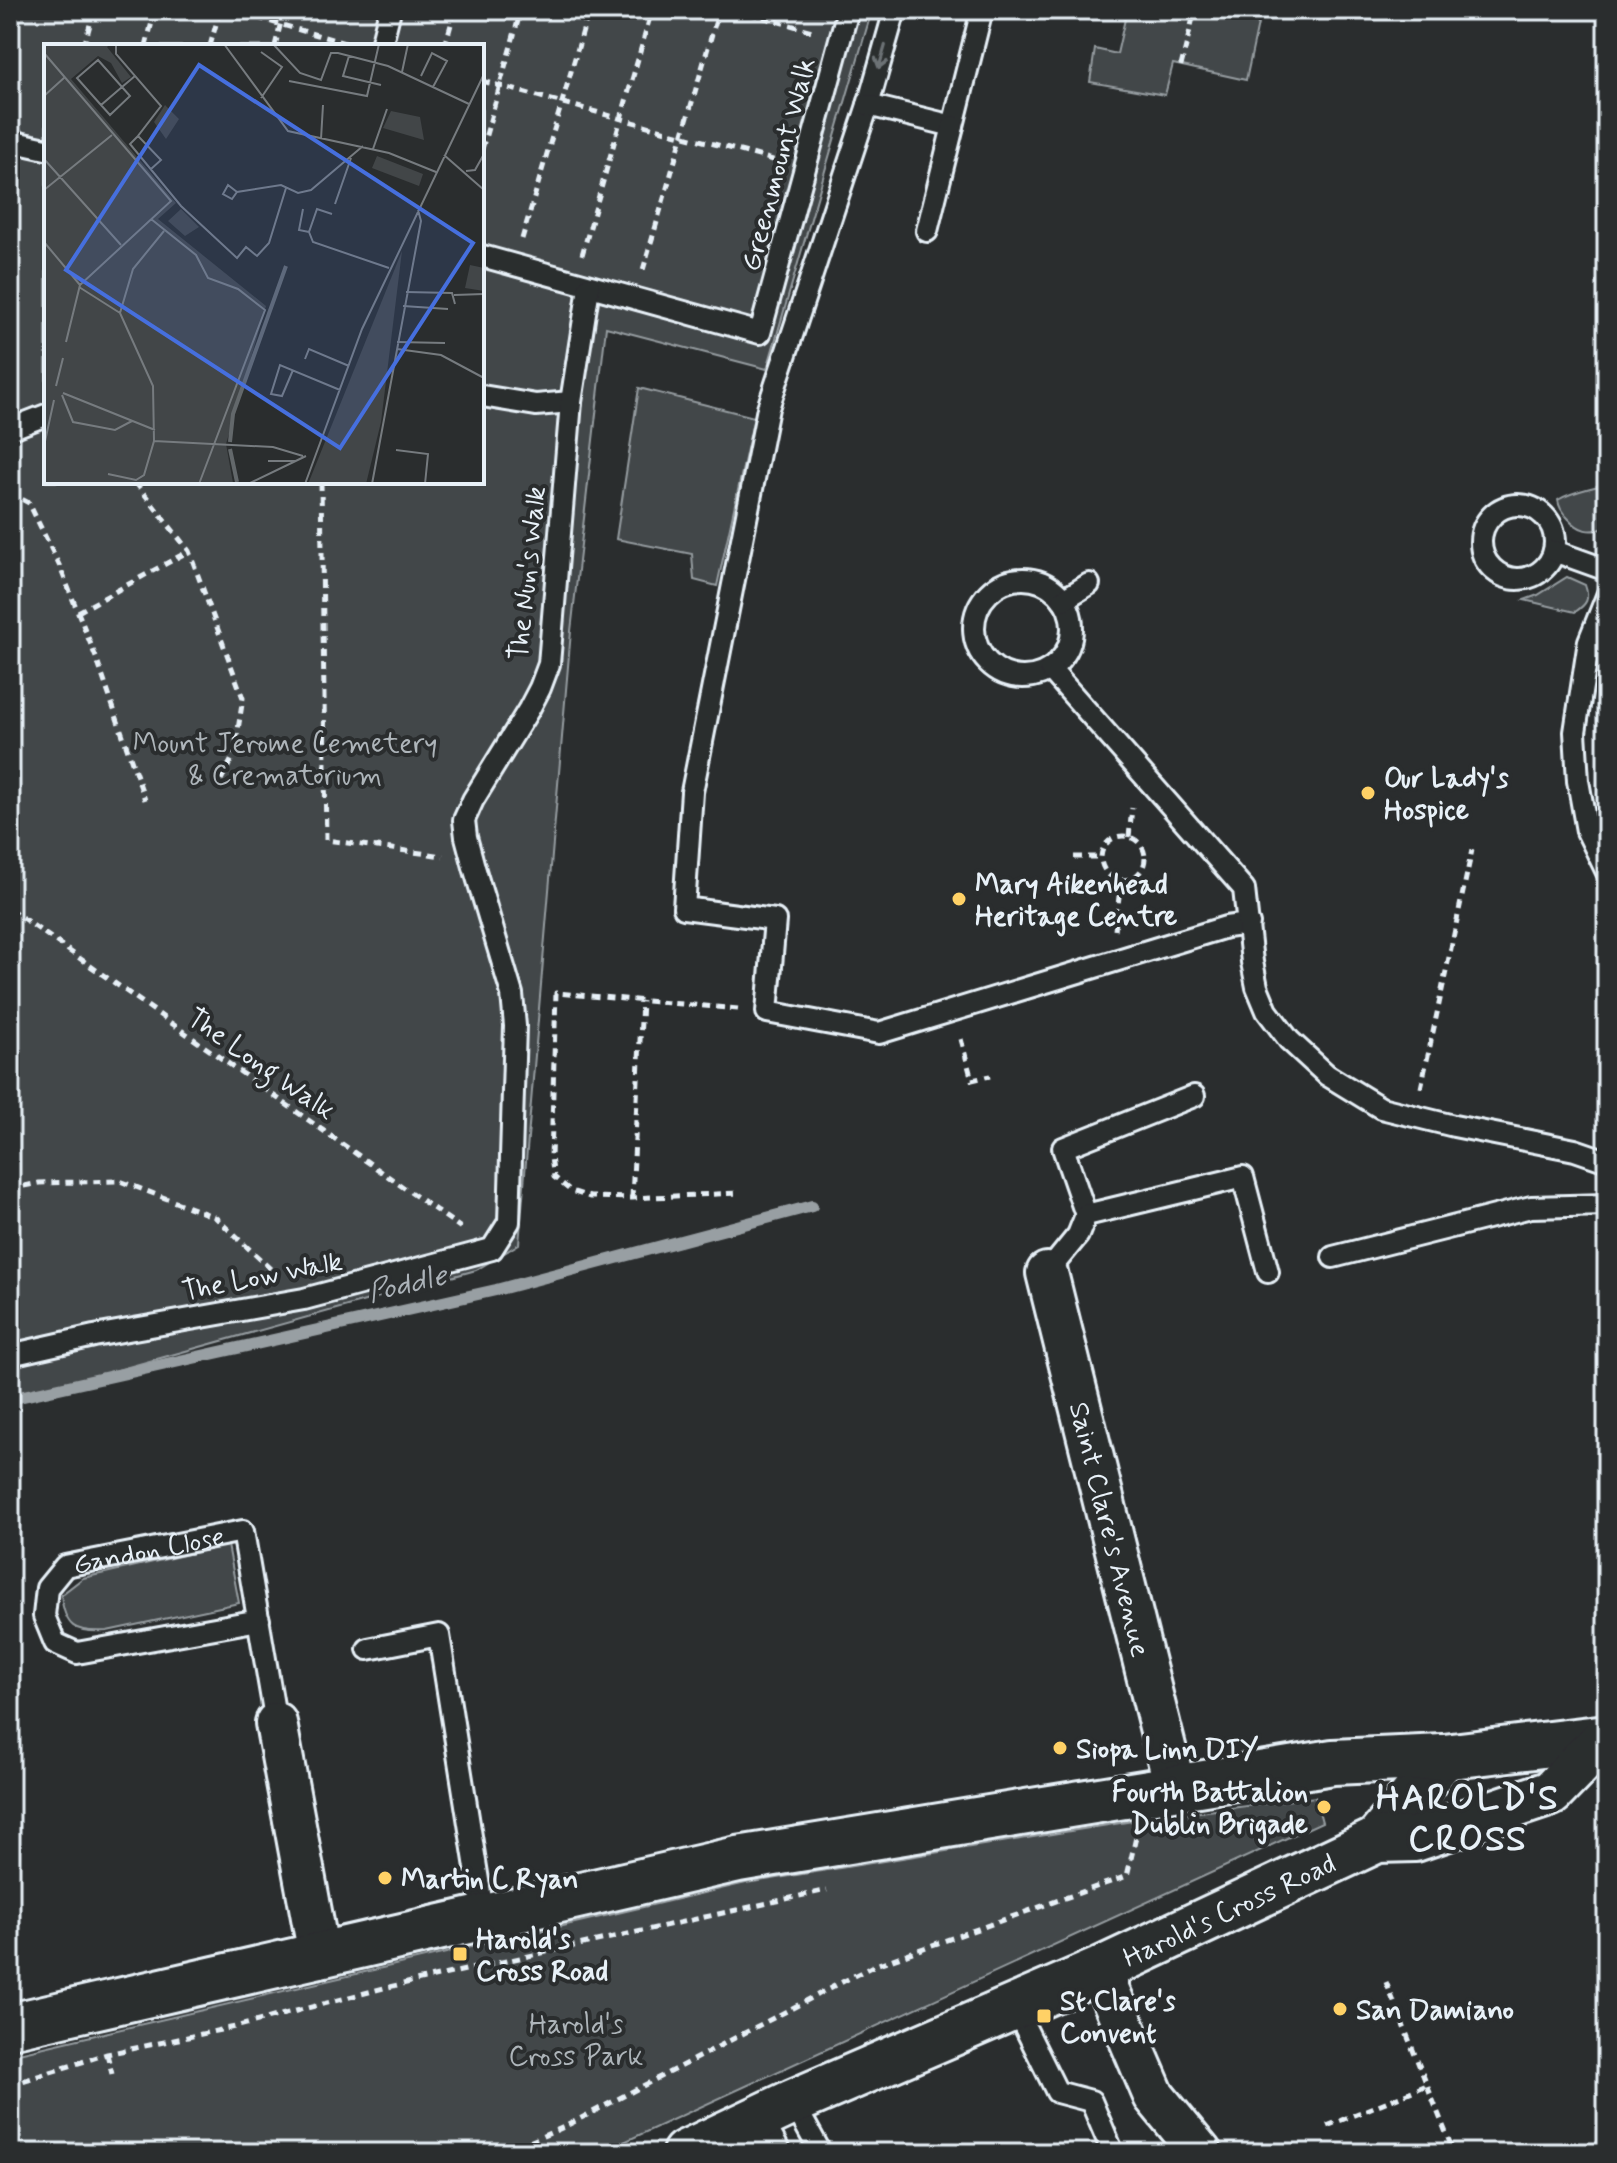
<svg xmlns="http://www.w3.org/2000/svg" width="1617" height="2163" font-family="Mynerve,sans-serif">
<rect width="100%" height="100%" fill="#2a2d2e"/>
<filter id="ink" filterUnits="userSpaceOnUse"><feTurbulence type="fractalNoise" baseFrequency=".0125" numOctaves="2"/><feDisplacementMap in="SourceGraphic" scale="16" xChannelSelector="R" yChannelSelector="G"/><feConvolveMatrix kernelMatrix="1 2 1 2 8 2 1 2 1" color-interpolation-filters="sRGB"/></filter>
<g filter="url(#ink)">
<g fill="#424648" stroke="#959ca0" stroke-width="2" fill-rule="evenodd">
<path d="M10,10h862l-105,359 -161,-42 -35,304 -52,613 -43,26 -466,130zM46,46h436v436h-436z"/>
<path d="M1127,10h134l-15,70 -73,-16 -8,31 -75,-13 5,-33 22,5z"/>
<path d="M639,388l115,29 -37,169 -23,-6 -2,-26 -76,-15z"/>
<path d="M1607,483v44c-17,7 -28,4 -40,-10 -5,-5 -8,-9 -9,-17 14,-9 33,-11 49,-17z"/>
<path d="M1567,577l18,8c5,14 2,19 -10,27l-51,-12 14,-5z"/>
<path d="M228,1545l11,58 -132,28c-32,2 -42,-3 -46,-36l22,-17z"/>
<path d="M1315,1797l7,25 -722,331h-590v-98l736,-172 393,-63z"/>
</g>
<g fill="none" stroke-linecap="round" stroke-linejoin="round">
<path stroke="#989fa3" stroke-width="12" d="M10,1399l486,-109 316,-84"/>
<defs>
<g id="service">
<path d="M895,10l-27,95 -100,303 -76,384 -8,116 91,12 -8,92 112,21 347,-106 23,-3"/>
<path d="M381,46l9,-36"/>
<path d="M868,105l85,21 29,-116"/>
<path d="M10,141l36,8"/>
<path d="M927,231l26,-105"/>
<path d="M482,256l278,77 88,-323"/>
<path d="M482,396l54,9 35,-3"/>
<path d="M10,429l36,-14"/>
<circle cx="1518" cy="542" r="37"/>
<path d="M1554,551l53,19"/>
<circle cx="1023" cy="628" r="49"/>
<path d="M1607,596l-18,45 -14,91 3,49 9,50 20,41"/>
<path d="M1063,600l26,-16"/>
<path d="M1050,669l194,220 8,73 5,25 10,24 22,29 38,35 54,33 73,18 121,24 32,11"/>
<path d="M1086,1215l-23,-67 131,-52"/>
<path d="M1333,1257l198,-50 76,-2"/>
<path d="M1047,1273l31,-38 8,-20 157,-38 25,95"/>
<path d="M10,1355l84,-19 210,-37 188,-50 17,-27 6,-196 -3,-32 -38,-127 -8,-30 -2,-17 9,-20 56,-91 11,-21 9,-24 22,-262 18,-115"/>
<path id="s1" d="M259,1620l-182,33 -22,-10 -11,-27 3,-28 18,-22 178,-35 33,192"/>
<path d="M368,1649l71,-14 45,283"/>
<path d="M1014,2005l43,87 34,9 22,52"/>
<path d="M793,2102l28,51"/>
</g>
<g id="minor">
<path id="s2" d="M1047,1273l128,514"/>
<path d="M276,1723l43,232"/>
<path d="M1100,1970l54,126 47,57"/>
<path d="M752,2121l17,32"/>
</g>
<g id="secondary">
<path d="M1377,1840l67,-83"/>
<path d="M10,2026l728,-167 595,-97 111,-5 163,-20"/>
<path id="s3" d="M685,2153l108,-51 307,-132 277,-130 38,-1 136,-46 53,-55"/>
</g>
</defs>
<use href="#service" stroke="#e8f1f8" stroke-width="26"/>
<use href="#minor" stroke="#e8f1f8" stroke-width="46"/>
<use href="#secondary" stroke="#e8f1f8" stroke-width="50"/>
<g stroke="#e8f1f8" stroke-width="5" stroke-dasharray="8 6" stroke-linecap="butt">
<path d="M230,10l122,35"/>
<path d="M736,10l76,21"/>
<path d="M84,46l10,-36"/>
<path d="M146,46l9,-36"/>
<path d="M210,46l10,-36"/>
<path d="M275,46l9,-36"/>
<path d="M445,46l10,-36"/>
<path d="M1181,66l14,-56"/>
<path d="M482,81l295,80"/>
<path d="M482,149l39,-139"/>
<path d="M522,239l67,-229"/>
<path d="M582,255l70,-245"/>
<path d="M643,270l76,-260"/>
<path d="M135,482l54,69 54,147 -9,57 -13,25"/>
<path d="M321,482l5,358 117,16"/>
<path d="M10,493l19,10 31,64 37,93 48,140"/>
<path d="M78,612l111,-61"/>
<circle cx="1123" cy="858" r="22"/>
<path d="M1129,837l3,-29"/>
<path d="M1074,857h27"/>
<path d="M10,909l451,319"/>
<path d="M1115,930l6,-50"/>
<path d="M738,1009l-182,-16 -5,165 3,19 17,14 19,6 42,1 107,-5"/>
<path d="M961,1039l11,41 18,-4"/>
<path d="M1421,1088l51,-238"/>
<path d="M10,1189l29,-6 81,-2 95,36 61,57"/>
<path d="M632,1198l10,-197"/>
<path d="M1386,1982l68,171"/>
<path d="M107,2054l5,20"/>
<path d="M10,2085l97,-31 128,-27 149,-39 443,-98"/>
<path d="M1327,2126l100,-41"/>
<path d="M504,2153l60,-26 309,-161 254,-90 9,-39"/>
</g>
<use href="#service" stroke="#2a2d2e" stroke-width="20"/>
<use href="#minor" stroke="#2a2d2e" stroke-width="40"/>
<use href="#secondary" stroke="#2a2d2e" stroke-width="44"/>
</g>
<defs><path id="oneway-shaft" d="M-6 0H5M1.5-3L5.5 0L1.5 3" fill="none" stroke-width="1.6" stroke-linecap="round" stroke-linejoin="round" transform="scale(2)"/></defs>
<use stroke="#6c7275" href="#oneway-shaft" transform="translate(882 57) rotate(106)"/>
</g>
<g fill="#ffd166" stroke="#2a2d2e" stroke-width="3">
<circle cx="1368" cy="793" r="8"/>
<circle cx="959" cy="899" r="8"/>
<circle cx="1060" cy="1748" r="8"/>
<circle cx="1324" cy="1807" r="8"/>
<circle cx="385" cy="1878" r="8"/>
<rect x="452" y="1946" width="16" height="16" rx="4"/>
<circle cx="1340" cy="2009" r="8"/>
<rect x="1036" y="2008" width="16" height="16" rx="4"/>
</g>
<g text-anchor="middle" stroke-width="8" stroke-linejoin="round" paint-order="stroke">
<g font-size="28" fill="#e8f1f8" stroke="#2a2d2e">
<text transform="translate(777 164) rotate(-75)" y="10">Greenmount Walk</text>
<text transform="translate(526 573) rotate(-84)" y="10">The Nun's Walk</text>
<text transform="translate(262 1063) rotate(35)" y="10">The Long Walk</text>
<text transform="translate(262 1275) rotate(-11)" y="10">The Low Walk</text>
<text dy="10" stroke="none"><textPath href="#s2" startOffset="264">Saint Clare's Avenue</textPath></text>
<text dy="10" stroke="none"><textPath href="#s1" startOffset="380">Gandon Close</textPath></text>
<text dy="10" stroke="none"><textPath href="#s3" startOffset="596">Harold's Cross Road</textPath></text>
</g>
<g font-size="28" fill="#aeb5ba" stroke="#2a2d2e">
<text x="285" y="752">Mount Jerome Cemetery<tspan x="285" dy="32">&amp; Crematorium</tspan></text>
<text x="576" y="2033">Harold's<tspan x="576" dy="32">Cross Park</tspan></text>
</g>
<g font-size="28" font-weight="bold" fill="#e8f1f8" stroke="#2a2d2e" text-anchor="start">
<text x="1384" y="787">Our Lady's<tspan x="1384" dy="32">Hospice</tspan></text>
<text x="975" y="893">Mary Aikenhead<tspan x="975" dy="32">Heritage Centre</tspan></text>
<text x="1076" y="1758">Siopa Linn DIY</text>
<text x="1308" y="1801" text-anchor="end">Fourth Battalion<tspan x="1308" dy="32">Dublin Brigade</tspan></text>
<text x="401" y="1888">Martin C Ryan</text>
<text x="476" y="1948">Harold's<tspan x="476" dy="32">Cross Road</tspan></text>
<text x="1060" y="2010">St Clare's<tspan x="1060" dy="32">Convent</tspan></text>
<text x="1356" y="2019">San Damiano</text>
</g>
<g font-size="30" font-style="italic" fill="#acb3b9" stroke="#2a2d2e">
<text transform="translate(407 1283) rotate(-13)" y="10">Poddle</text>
</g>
<g font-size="36" font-weight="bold" letter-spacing="2" fill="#e8f1f8" stroke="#2a2d2e">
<text x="1468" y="1809">HAROLD'S<tspan x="1468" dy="41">CROSS</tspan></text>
</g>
</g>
<g transform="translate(44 44)">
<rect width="440" height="440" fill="#2a2d2e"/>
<path d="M0,0h66l-3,3 24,30 -9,6 -11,-20 -13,-7 -27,23 105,124 -18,16 108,87 -40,138 7,39 -189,1zM121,61l14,14 -13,20 -12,-17zM347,67l29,6 4,23 -41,-12zM333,112l46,18 -4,12 -47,-18zM137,165l18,18 -14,9 -17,-15zM358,207l-21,171 -15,62h-58zM426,221l14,3v23l-19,-3z" fill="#424648"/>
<path fill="none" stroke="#63686b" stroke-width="4" d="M186,398l3,-28 53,-148M186,405l7,33"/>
<path fill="none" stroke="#767b7f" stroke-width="2" d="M72,0v10l45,52 -23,30 23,24 -10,9M180,0l64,87 101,22 47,19M229,0l27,29 21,7 10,-27h7l50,13 81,38M217,8l21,15 -21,31M0,9l127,148 -91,84M305,12l-6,20 38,9M358,28l6,-28M377,32l11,-23 15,8 -14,26M245,37l78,15 12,-52M0,52l21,-19M57,61l9,10 20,-19 -32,-36 -21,18 24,27 21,-18 13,-11M94,92l-8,8 51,62 56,52 9,-11 11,9 12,-13 17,-55M277,95l2,-34M329,105l14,-40M400,111l40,35M0,115l77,86M422,127l9,-1 9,-16M0,146l68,-55M193,148l-9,-7 -5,9 9,5 5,-7 44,-7 17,8 13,-3 52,-44M291,160l16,-46M259,165l-4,21 10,2M288,170l-15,-5 -8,23 4,10 76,26M107,175l45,36 12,23 30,11 27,21 -66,174M0,198l36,43M35,243l41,26M362,248l46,1 3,11M410,251l30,-1M359,262l45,3M76,269l13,-44 31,-38M22,298l14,-57M353,298l48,1M353,305l44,6 43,23M261,315l4,-10 40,17M249,326l-11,26 -11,-2 9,-29 60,25M12,342l7,-28M19,349l92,37M18,351l11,27 42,8 17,-9M110,397l119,6 30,9M0,402l10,-46M352,406l32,4 -3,30M224,417h29M64,430l28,6 8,-5 10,-34 -1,-55 -33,-73M204,440l58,-28M261,440l57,-155 122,-255M328,440l49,-263 -3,-11"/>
<path fill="#466fde" fill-opacity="0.15" stroke="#466fde" stroke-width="4" d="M155,21l274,178 -133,205 -274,-178z"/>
<rect width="440" height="440" fill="none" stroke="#e8f1f8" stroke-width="4"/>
</g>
<rect width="1617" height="2163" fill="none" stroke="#2a2d2e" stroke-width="40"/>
<rect x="20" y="20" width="1577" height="2123" fill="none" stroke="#e8f1f8" stroke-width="3" filter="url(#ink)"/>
</svg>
